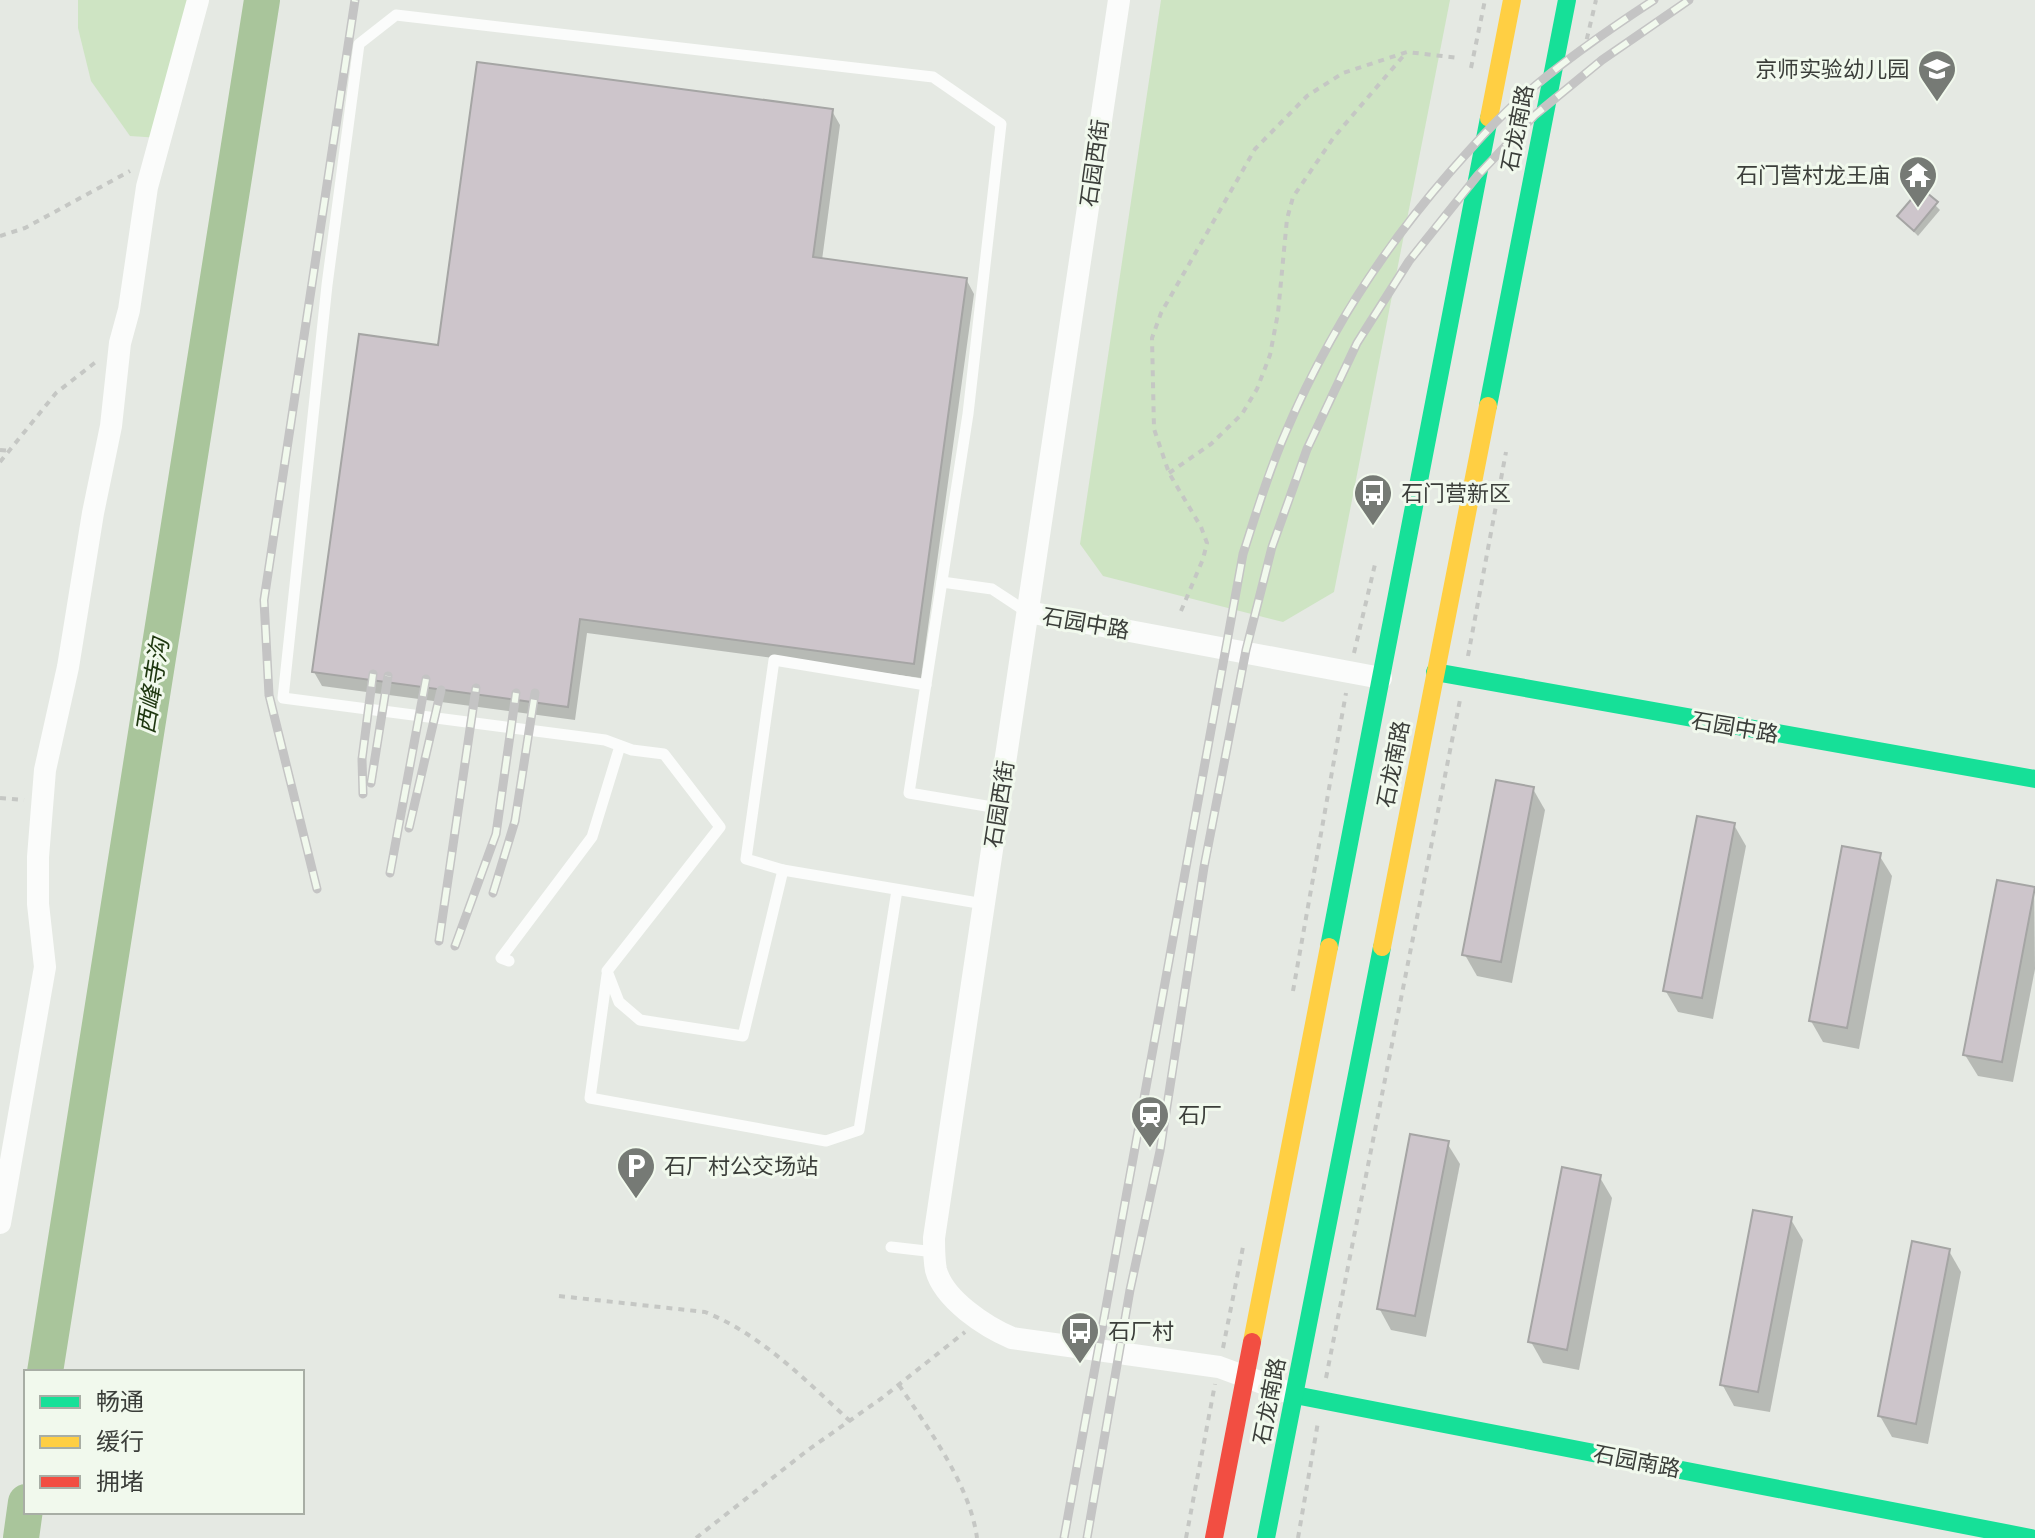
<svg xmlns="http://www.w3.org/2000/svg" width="2035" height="1538" font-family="Figtree,'Noto Sans SC',sans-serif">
<rect width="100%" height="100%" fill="#e5e9e3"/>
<g fill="#cee4c3">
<path d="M78,0h113l-31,138 -30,-2 -39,-55 -13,-53z"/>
<path d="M1161,0h289l-116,592 -51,30 -180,-46 -23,-32z"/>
</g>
<g fill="#0003">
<path d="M832,111l8,14 -18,135 144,19 8,15 -53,384 -334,-45 -12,87 -253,-34 -8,-14 126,-325z"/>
<path d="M1921,191l19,19 -22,26 -19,-20z"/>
<path d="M1533,789l12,21 -33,173 -35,-7 -12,-21z"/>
<path d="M1734,825l12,21 -33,173 -35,-7 -13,-22z"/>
<path d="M1879,855l13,21 -33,173 -36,-7 -12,-21z"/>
<path d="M2034,889l1,80 -22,113 -35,-6 -13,-21z"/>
<path d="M1447,1143l13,21 -34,173 -35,-7 -12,-22z"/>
<path d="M1599,1176l13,22 -33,172 -36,-7 -12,-21z"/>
<path d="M1790,1218l13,22 -33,172 -36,-6 -12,-22z"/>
<path d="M1949,1251l12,21 -33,172 -36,-7 -12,-21z"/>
</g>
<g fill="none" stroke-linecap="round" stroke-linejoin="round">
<g stroke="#a9c59b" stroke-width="36">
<path d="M45,1372l217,-1372"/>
<path d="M21,1538l5,-36"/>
</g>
</g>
<g fill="#cdc5cb" stroke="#a5a5a4" stroke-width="2">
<path d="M477,62l356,47 -20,148 154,21 -53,386 -334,-45 -12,88 -256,-35 47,-338 79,11z"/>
<path d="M1921,188l17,14 -24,29 -17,-15z"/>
<path d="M1496,780l38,7 -33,175 -39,-7z"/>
<path d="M1697,816l38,7 -33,175 -39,-7z"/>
<path d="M1842,846l39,7 -34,175 -38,-7z"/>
<path d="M1997,880l38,7 -33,175 -39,-7z"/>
<path d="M1410,1134l39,7 -34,175 -38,-7z"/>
<path d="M1562,1167l39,8 -34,175 -39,-8z"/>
<path d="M1753,1210l39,7 -34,175 -38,-7z"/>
<path d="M1912,1241l38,8 -34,175 -38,-8z"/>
</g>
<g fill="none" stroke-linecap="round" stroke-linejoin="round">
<g stroke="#c5c7c4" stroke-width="4" stroke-dasharray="6 6" stroke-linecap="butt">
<path d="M1584,51l12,-51"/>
<path d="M1471,68l14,-68"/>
<path d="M0,236l25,-8 105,-57"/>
<path d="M0,450l11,1"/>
<path d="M0,462l56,-69 41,-32"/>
<path d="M1169,473l42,-29 31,-30 15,-25 13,-34 8,-42 9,-94 6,-22 41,-60 71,-83"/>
<path d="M1181,611l22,-52 4,-16 -6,-16 -32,-54 -15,-44 -2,-91 9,-25 94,-164 52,-53 36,-23 64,-21 52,6"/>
<path d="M1354,653l22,-93"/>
<path d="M1468,656l38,-204"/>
<path d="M0,798l24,2"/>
<path d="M1293,991l53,-298"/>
<path d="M559,1296l146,16c57,23 100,68 145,109"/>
<path d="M1223,1348l20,-101"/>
<path d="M1326,1378l134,-678"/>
<path d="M899,1385c29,43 71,100 78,153"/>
<path d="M696,1538l112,-88 74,-52 83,-66"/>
<path d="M1186,1538l29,-154"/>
<path d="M1298,1538l20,-116"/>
</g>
<g stroke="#fbfcfb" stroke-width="11">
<path d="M942,582l50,7 35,23"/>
<path d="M783,870l-37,-11 28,-199 152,25"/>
<path d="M984,904l-201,-34 -40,166 -103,-16 -21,-18 -12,-31 113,-144 -56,-73 -32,-4 -27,-10 -322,-42 44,-413 32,-241 37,-29 537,62 68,47 -33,290 -59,379 89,15"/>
<path d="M509,961l-8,-3 91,-121 28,-91"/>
<path d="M607,975l-17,123 236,43 33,-11 38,-240"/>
<path d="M891,1247l44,5"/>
</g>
<g stroke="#fbfcfb" stroke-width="22">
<path d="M1119,0l-185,1238c0,10 0,22 2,32 8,30 50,57 76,68l207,29 76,28"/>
<path d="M1028,612l353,66"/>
<path d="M0,1223l45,-256 -7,-63v-47l7,-87 23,-103 25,-154 18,-87 9,-83 9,-33 18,-123 51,-187"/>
</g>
<g stroke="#16e098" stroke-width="18">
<path d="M1488,406l79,-406"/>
<path d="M1435,672l600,107"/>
<path d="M1329,947l160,-829"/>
<path d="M1295,1395l736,143"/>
<path d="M1266,1538l116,-591"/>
</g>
<g stroke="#ffcf43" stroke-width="18">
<path d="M1489,118l23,-118"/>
<path d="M1382,947l106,-541"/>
<path d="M1252,1342l77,-395"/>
</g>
<path stroke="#f24e42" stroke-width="18" d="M1214,1538l38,-196"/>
<defs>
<g id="rail">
<path d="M371,783l17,-107"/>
<path d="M363,794l-1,-35 11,-85"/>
<path d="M409,828l32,-138"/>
<path d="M390,873l36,-194"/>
<path d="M317,889l-48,-194 -5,-95 91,-600"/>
<path d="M493,893l22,-72 20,-128"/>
<path d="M439,941l37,-253"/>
<path d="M455,946l41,-112 20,-141"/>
<path d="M1064,1538l179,-984c13,-40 25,-81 42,-120 41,-97 96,-183 165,-262 23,-26 46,-52 72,-75 41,-36 86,-67 132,-97"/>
<path d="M1087,1538l43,-248 30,-139 44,-284 42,-217 26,-103 35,-98 50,-106 52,-82 69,-86 57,-60 67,-55 87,-60"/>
</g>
</defs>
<use href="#rail" stroke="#c4c4c4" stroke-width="9"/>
<use href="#rail" stroke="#f1f9ed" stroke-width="6" stroke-dasharray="18" stroke-linecap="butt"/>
</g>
<defs>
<symbol id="school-pin" viewBox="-11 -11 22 30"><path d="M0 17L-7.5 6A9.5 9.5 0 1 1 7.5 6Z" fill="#767a75" stroke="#f1f9ed"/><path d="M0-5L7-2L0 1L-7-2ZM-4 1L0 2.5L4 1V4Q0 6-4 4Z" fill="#fff"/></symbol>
<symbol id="temple-pin" viewBox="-11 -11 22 30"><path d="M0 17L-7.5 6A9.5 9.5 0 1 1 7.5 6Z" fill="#767a75" stroke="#f1f9ed"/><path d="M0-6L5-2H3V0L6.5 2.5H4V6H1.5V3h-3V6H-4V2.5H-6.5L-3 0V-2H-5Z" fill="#fff"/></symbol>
<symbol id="bus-pin" viewBox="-11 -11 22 30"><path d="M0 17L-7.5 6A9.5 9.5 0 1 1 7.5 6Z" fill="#767a75" stroke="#f1f9ed"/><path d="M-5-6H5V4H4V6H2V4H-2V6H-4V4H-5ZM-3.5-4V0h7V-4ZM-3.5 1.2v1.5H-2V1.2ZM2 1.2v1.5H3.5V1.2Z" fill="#fff"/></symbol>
<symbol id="station-pin" viewBox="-11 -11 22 30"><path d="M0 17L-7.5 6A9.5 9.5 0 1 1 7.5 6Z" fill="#767a75" stroke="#f1f9ed"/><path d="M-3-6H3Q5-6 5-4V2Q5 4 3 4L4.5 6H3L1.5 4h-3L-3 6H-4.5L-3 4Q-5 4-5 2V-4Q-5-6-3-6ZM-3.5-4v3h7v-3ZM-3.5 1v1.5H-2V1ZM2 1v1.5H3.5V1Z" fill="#fff"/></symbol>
<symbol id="parking-pin" viewBox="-11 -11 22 30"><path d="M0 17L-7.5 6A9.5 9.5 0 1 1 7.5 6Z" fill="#767a75" stroke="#f1f9ed"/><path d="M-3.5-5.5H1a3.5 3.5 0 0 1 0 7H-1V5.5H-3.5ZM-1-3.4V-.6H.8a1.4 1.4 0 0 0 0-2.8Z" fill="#fff"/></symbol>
</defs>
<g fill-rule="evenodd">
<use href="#school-pin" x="1915" y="47" width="44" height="60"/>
<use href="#temple-pin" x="1896" y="153" width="44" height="60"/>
<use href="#bus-pin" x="1351" y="471" width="44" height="60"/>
<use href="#station-pin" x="1128" y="1093" width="44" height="60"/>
<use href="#parking-pin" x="614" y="1144" width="44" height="60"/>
<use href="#bus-pin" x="1058" y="1309" width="44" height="60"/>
</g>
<g text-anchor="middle" stroke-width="6" stroke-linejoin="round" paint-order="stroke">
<g font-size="22" fill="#3b3e3a" stroke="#f1f9ed" text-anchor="start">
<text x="1909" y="77" text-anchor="end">京师实验幼儿园</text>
<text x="1890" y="183" text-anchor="end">石门营村龙王庙</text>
<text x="1401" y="501">石门营新区</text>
<text x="1178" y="1123">石厂</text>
<text x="664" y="1174">石厂村公交场站</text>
<text x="1108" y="1339">石厂村</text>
</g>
<g font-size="22" fill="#3b3e3a" stroke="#f1f9ed">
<text transform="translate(1517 128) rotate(-79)" y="8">石龙南路</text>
<text transform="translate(1094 163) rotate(-82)" y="8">石园西街</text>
<text transform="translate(1086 623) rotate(10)" y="8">石园中路</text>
<text transform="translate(1735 727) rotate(10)" y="8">石园中路</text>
<text transform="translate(1393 764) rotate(-79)" y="8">石龙南路</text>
<text transform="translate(999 804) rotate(-81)" y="8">石园西街</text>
<text transform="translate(1269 1401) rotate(-79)" y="8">石龙南路</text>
<text transform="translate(1637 1461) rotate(11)" y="8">石园南路</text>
</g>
<g font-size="24" font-style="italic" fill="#1d360e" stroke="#f1f9ed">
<text transform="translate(153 686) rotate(-81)" y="8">西峰寺沟</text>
</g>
</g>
<rect x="24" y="1370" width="280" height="144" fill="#f1f9ed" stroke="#a8aea5" stroke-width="2"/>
<rect x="40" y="1396" width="40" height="12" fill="#16e098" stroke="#a8aea5" stroke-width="2"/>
<text x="96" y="1410" font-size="24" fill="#3b3e3a">畅通</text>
<rect x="40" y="1436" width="40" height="12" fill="#ffcf43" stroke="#a8aea5" stroke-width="2"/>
<text x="96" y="1450" font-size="24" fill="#3b3e3a">缓行</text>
<rect x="40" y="1476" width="40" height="12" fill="#f24e42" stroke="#a8aea5" stroke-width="2"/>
<text x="96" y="1490" font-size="24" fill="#3b3e3a">拥堵</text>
</svg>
